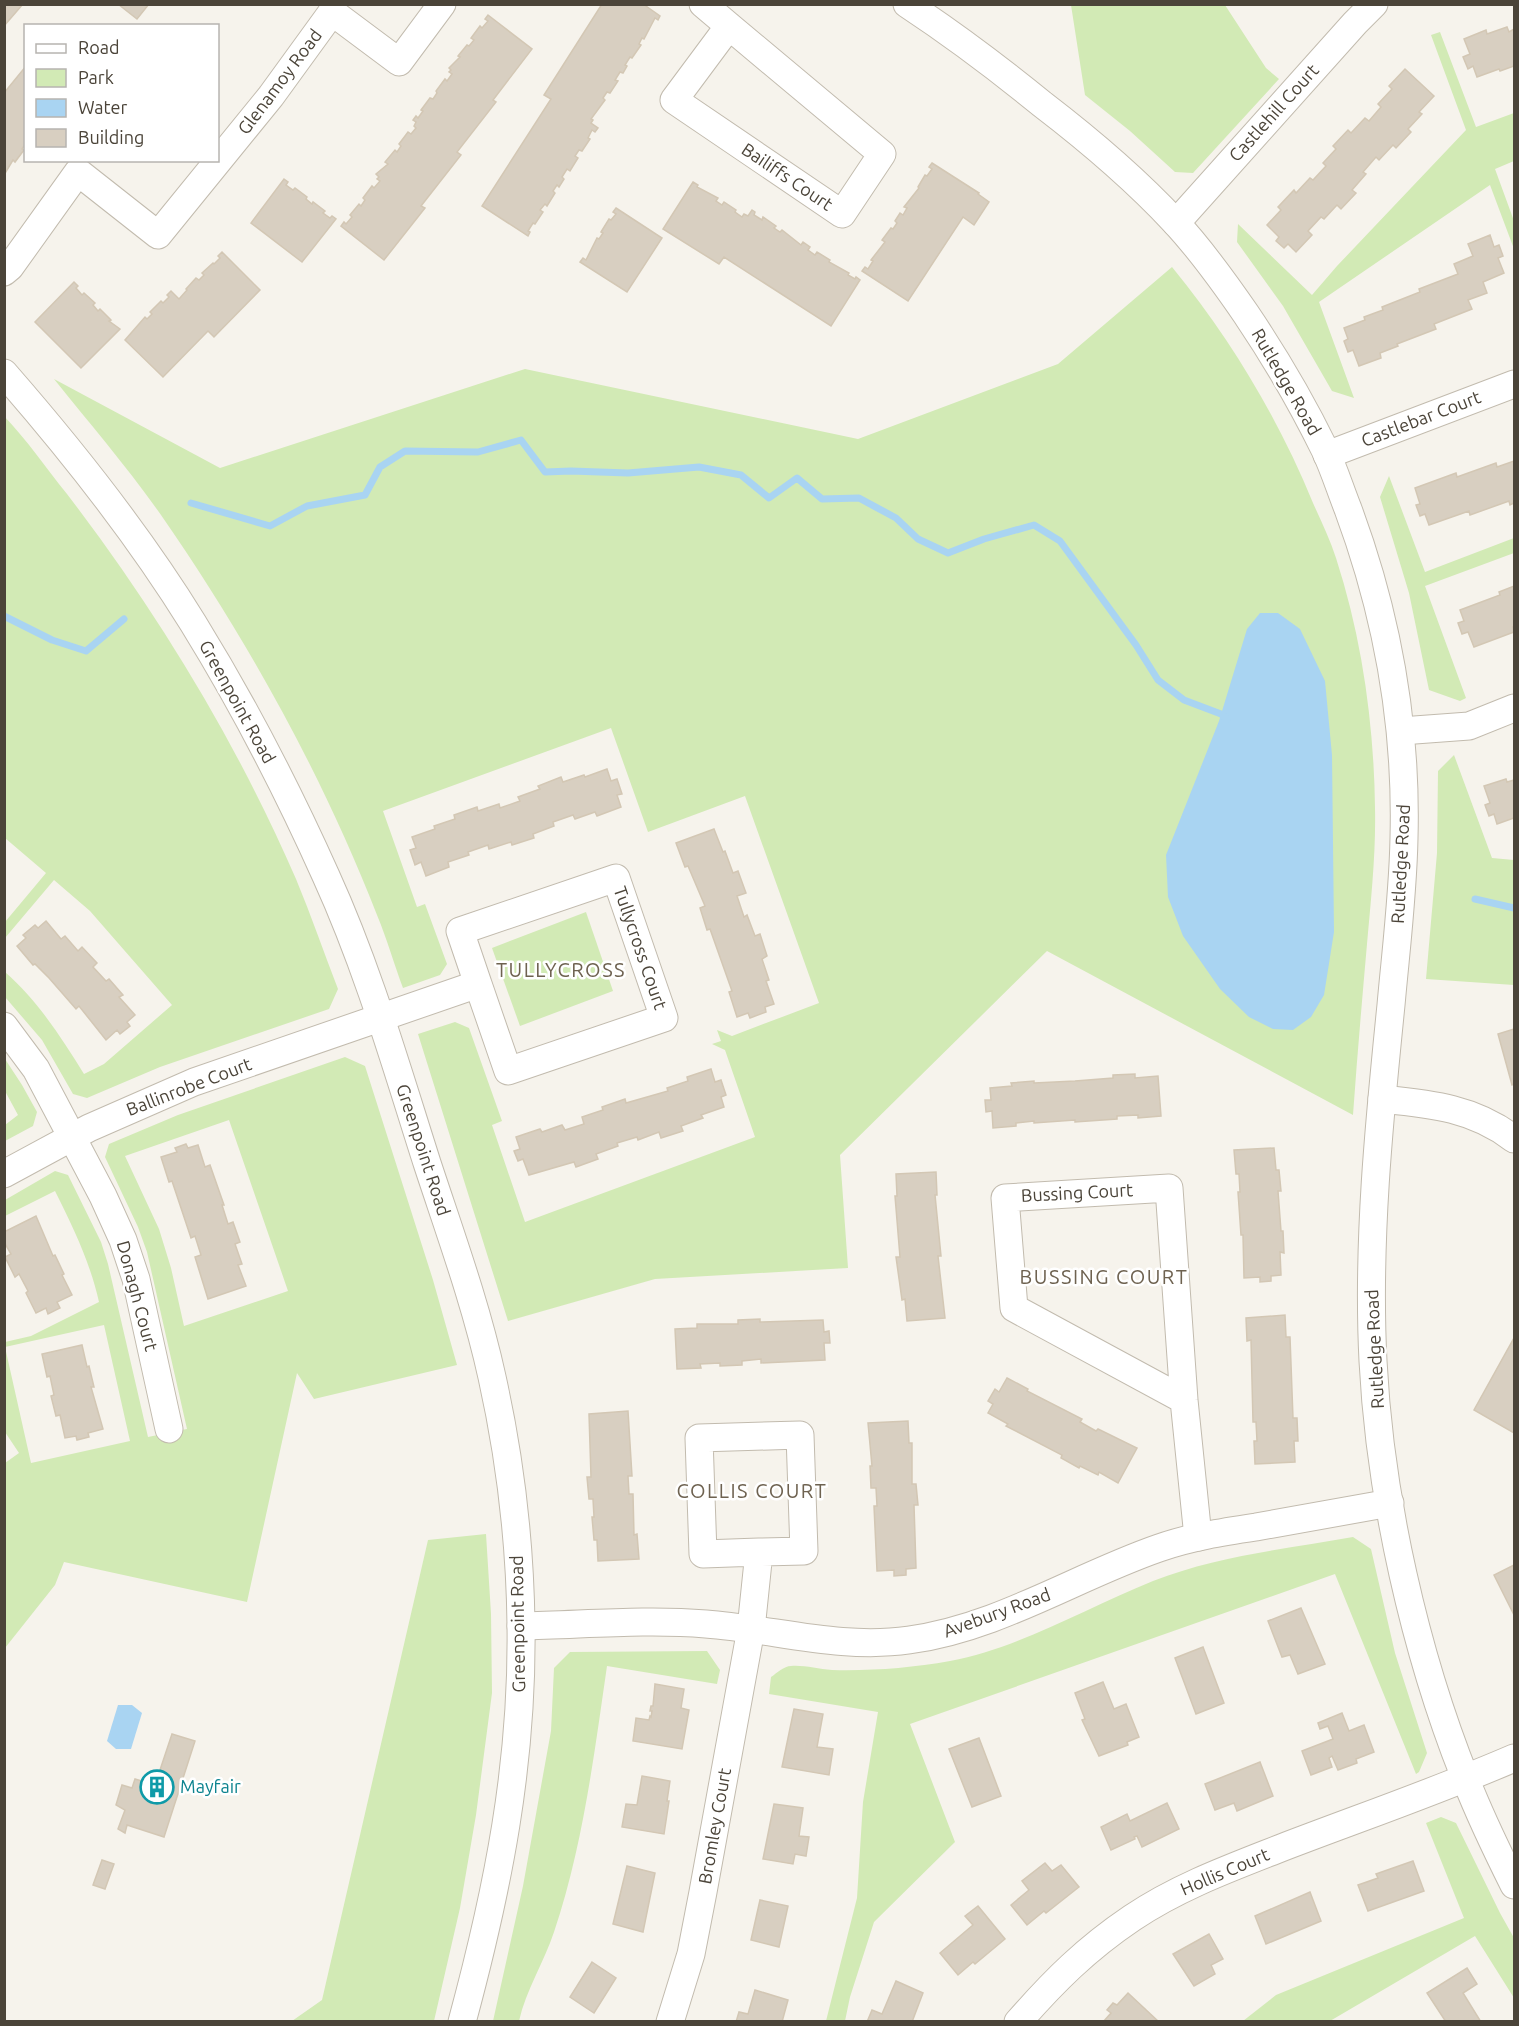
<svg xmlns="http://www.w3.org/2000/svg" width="1519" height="2026" font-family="Ubuntu,sans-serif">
<rect width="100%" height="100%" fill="#f6f3ec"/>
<g fill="#d2eab5" fill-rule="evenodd">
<path d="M1071,5h154l41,63 13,11 -86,94 -18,-1 -45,-41 -45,-36z"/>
<path d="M1440,32l36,95 38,-14v48l-19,8 19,52v28l-24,-64 -171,117 35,96 -22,-7 -49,-85 -46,-64 1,-18 74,71 25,-29 129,-136 -35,-95z"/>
<path d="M1172,267c59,72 106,151 141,236 8,18 17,36 23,55 26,80 38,166 39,250 1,45 -4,91 -8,136 -5,57 -10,114 -14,171l-306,-164 -207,204 8,113 -193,11 -147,42 -90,-287 37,-12 14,6 33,93 -10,4 33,97 230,-85 -30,-87 -13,-6 9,-3 -4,-11 15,6 87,-33 -74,-207 -97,36 -37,-104 -228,83 34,96 8,-3 22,60 -7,11 -37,13c-9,-24 -16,-49 -26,-73 -55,-141 -130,-276 -216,-400 -33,-47 -71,-91 -107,-136l166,89 305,-99 333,70 200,-75z"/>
<path d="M4,416c23,24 42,52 63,78 91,119 169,247 229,385 15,36 28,74 42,110l-9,20 -169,58 -73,31 -14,-4 -31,-54 -37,-43v-25c33,29 56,65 79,102l20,-10 68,-59 -82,-94 -36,-31 -49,58v-16l41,-49 -41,-35z"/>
<path d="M1389,476l36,96 89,-34v15l-89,33 41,112 -6,3 -31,-11 -20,-97 -29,-96z"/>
<path d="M1454,755l38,103 22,2v125l-88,-6 11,-126 1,-82z"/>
<path d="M586,912l27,79 -93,35 -28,-78z"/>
<path d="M345,1057l20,9 68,214 24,85 -143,34 -17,-26 -50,229 -183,-40 -9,23 -50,63v-185l14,-10 -14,-21v-90l26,-6 68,-34c-9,-40 -26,-75 -44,-111l-50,25v-16l50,-29 13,4 33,67 7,22 40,173 39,-8 -40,-177 -9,-25 -33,-70 4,-13 69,-29zM229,1120l59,171 -104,35 -13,-58 -12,-39 -34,-73zM104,1325l26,116 -99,22 -26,-116z"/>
<path d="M5,1059l17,26 15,27 -4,14 -28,15v-16l13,-10 -13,-24z"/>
<path d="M486,1534l5,80 1,79 -16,122 -16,93 -26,113h-142l30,-21 106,-460z"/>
<path d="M1353,1537l18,12 24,104 32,100 -8,19 -3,2 -81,-200 -425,150 45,118 -81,80 -24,75 -5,24h-19l31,-123 6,-96 15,-90 -109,-18 2,-17c6,-4 13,-11 20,-11 13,-1 27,3 41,4 39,1 79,-2 118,-9 72,-14 136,-53 203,-80 64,-25 133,-32 200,-44z"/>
<path d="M707,1651l13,19 -3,14 -110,-18c-13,89 -24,180 -53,266 -10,30 -28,58 -35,89h-26l30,-135 28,-155 3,-63 16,-16z"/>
<path d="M1441,1817l15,6 44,90 14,25v60l-39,-62 -145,85h-87l33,-26 188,-77 -38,-95z"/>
</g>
<g fill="#a9d4f2">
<path d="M1260,613h18l22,16 25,52 7,74 2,177 -10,63 -13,22 -18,13 -20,-1 -24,-12 -29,-28 -37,-53 -15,-39 -2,-42 53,-134 28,-92z"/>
<path d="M118,1705h14l10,8 -11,36h-15l-9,-8z"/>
</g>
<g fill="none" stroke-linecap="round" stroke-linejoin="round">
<g stroke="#a9d4f2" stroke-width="7">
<path d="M191,503l79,23 37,-20 58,-11 15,-28 25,-16 73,1 43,-12 24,32 26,-1 57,2 71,-6 42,8 28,23 28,-20 25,21 37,-1 37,20 22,21 30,14 36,-14 50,-14 26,16 76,104 22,35 26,20 37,14 6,5"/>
<path d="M4,616l48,24 34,11 38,-32"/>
<path d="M1475,899l39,9"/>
</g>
</g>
<g fill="#d8cfc1" stroke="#d3c7b4" stroke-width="1.5">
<path d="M4,4h19l-19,22z"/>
<path d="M118,4h31l-12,15z"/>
<path d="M602,4h41l17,12 -2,4 -3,-2 -11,21 -2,-1 -3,6 2,1 -9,13 -2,-1 -5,8 2,1 -4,7 -3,-1 -5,8 3,1 -8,12 -3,-1 -4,6 2,2 -14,19 2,1 -2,3 7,5 -3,4 -3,-2 -4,8 2,1 -8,12 -3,-1 -4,6 3,2 -8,13 -3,-2 -5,8 2,2 -5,8 -2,-2 -4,6 2,2 -8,13 -2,-2 -5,6 3,2 -8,12 -2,-1 -5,8 2,1 -2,4 -46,-30 69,-107 -7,-4z"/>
<path d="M488,15l44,34 -39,51 3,2 -39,50 4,3 -40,51 4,2 -41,52 -43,-34 3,-4 2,2 6,-7 -2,-2 9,-11 2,2 4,-6 -2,-2 9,-12 2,2 6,-7 -3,-2 2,-2 -3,-3 12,-10 -3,-2 10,-12 2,2 4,-6 -2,-2 9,-12 3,2 5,-6 -2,-2 2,-4 -3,-2 3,-4 2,2 5,-7 -2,-1 9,-12 3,1 4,-6 -1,-2 9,-12 2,2 5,-7 -3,-2 2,-2 -2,-2 11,-11 -2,-1 9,-11 2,1 5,-6 -3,-2 9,-12 2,2 6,-7 -3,-2z"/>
<path d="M1507,27l2,5 5,-3v37l-14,5 -1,-2 -22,8 -4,-11 -5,3 -5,-12 7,-3 -6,-15 22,-9 1,4z"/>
<path d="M26,66v77l-4,6 2,1 -9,12 -2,-2 -9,15v-82z"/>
<path d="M1405,69l29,27 -15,16 3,2 -14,15 3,3 -15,16 -3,-3 -14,15 -3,-3 -13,15 3,2 -14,16 4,3 -15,16 -4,-4 -13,14 -3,-2 -13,14 4,4 -16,17 -8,-8 -4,4 -8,-7 3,-4 -12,-12 14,-15 -3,-3 16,-17 2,3 14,-15 3,2 13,-14 -3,-3 13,-14 -3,-3 15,-16 3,3 14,-15 4,3 12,-14 -3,-3 14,-15 -3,-3z"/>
<path d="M932,163l47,30 -1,1 11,8 -15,23 -11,-8 -55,84 -46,-30 3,-4 3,2 5,-8 -2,-1 14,-18 -3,-2 9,-12 2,1 4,-6 -2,-2 5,-8 3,2 4,-7 -3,-1 15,-19 -1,-1 7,-12 2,1 5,-7 -3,-2z"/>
<path d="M284,179l4,3 -2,3 7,5 2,-2 12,9 -1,2 6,5 1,-2 12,9 -2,2 7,5 2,-2 4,3 -34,43 -51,-39z"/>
<path d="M693,182l5,3 -1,2 21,11 -2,3 6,4 2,-3 12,8 -1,2 7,5 2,-3 4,2 4,-6 3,2 -1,3 8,5 1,-3 13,9 -2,2 6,4 2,-2 19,15 2,-3 7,5 -2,3 7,5 2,-3 13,8 -1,2 20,11 -1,2 7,4 1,-2 4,3 -29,46 -107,-69 -5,7 -56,-35z"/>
<path d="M616,208l46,30 -35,54 -47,-30 3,-4 3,2 11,-22 2,1 4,-6 -2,-1 8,-13 2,1 5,-6 -3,-2z"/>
<path d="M1490,235l4,12 5,-2 4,11 -5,2 6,15 -21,9 4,11 -19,7 4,9 -38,15 2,5 -39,15 1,2 -18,7 1,5 -22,8 -6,-16 -5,2 -4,-11 4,-2 -4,-11 21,-8 -1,-3 19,-7 -1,-3 38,-15 -1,-3 39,-15 -4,-10 19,-8 -5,-12z"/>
<path d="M222,252l38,38 -46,47 -6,-6 -45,46 -38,-37 20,-23 2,2 5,-5 -2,-2 11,-11 2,2 6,-6 -2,-2 4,-4 8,8 8,-9 -1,-1 10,-11 3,2 5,-5 -2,-2 11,-10 1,1 6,-6 -2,-2z"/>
<path d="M74,282l4,4 -2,2 6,7 2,-2 11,10 -2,2 5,6 2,-2 11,11 -2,1 11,8 -39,39 -46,-46z"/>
<path d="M1514,461v42l-4,2 -1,-4 -39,14 -1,-4 -40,14 -4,-11 -5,2 -4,-11 4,-1 -5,-16 41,-15 1,4 39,-14 1,4z"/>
<path d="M1514,586v41h-1l1,5 -40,15 -6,-15 -6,2 -4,-11 6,-2 -4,-11 40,-15 -1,-3z"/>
<path d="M607,769l4,12 6,-2 5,15 -5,1 4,12 -24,9 -2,-4 -20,7 -2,-4 -20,7 1,4 -21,8 1,4 -22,7 -1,-3 -22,7 -1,-4 -20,7 1,3 -21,7 1,5 -23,9 -5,-14 -6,3 -5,-15 6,-2 -4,-11 23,-8 -1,-3 21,-7 -1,-4 23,-8 1,4 21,-7 1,4 20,-7 -2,-4 22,-8 -2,-3 23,-9 2,5 21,-7 1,2z"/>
<path d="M1506,779l1,3 7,-2v38l-17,6 -3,-10 -5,2 -4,-11 5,-2 -6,-17z"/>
<path d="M714,829l9,23 2,-1 8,22 5,-2 8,22 -9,3 7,21 3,-2 8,21 5,-2 7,22 -5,3 7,21 -3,1 8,23 -9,3 1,5 -16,6 -2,-5 -11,4 -8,-25 3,-1 -22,-62 -3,1 -7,-22 5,-2 -17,-40 -3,1 -9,-24z"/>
<path d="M46,921l15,18 4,-3 13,15 4,-4 15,16 -4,4 13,14 3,-2 14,16 -4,2 16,18 -8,7 3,4 -10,8 -3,-4 -11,10 -27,-34 -3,3 -27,-31 -14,-14 -2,1 -16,-19 9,-8 -3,-3 12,-10 3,3z"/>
<path d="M1514,1029v55l-2,1 -14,-51z"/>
<path d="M711,1069l4,13 6,-2 5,15 -5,2 3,10 -23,8 2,3 -22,8 2,5 -22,7 -2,-6 -21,8 -1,-3 -20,6 1,3 -22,8 2,5 -22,8 -2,-5 -45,13 -6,-16 -5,2 -4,-10 6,-2 -4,-12 24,-8 2,3 20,-7 3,5 19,-6 -2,-7 21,-7 -1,-3 23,-8 1,4 42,-12 -1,-3 21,-7 -1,-4z"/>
<path d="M1135,1074v4l23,-2 3,40 -23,2v-3l-21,1v3l-42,3v-2l-41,3v-2l-18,2v3l-23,2 -1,-17 -6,1 -1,-12h6l-1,-12 22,-2 -1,-3 23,-2v2l41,-2 38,-3v-3z"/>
<path d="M186,1144l2,4 10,-3 7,22 5,-2 14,40h-2l6,19 5,-2 7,20 -5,2 7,20 -4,1 8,21 -38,13 -13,-42 6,-2 -6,-19 -4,2 -19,-57 -3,1 -8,-25 16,-5 -2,-4z"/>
<path d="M1274,1148l2,22h3l2,21h-3l3,40h2l1,22 -4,-1 1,23 -10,1v5l-11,1v-5l-16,1 -1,-43h-2l-3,-43h2l-1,-18h-3l-2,-24z"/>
<path d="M936,1172l1,23h-2l6,61h-3l7,62 -38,3 -2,-22 -3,1 -6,-43h4l-5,-61h2l-1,-22z"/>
<path d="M36,1216l17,40 2,-1 9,19 -2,1 10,20 -15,7 3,6 -12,6 -2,-6 -10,5 -10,-20 2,-2 -9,-17 -4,3 -10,-20 6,-3 -7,-12v-10z"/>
<path d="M1285,1315l1,22h4l3,81h4l1,23h-4l1,21 -40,2 -1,-23h3l-1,-19h-3l-2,-82 -4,1 -1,-23z"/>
<path d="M760,1319v3l63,-2 1,12 5,-1 1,12h-6l1,17 -64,3v-4l-19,2v4l-22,1v-3l-20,1 1,4 -24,1 -2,-40 22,-1v-4h41v-4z"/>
<path d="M1514,1338v95l-40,-23z"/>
<path d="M82,1345l5,22 2,-1 5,21h-3l12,42 -15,4 1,4 -12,3 -1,-4 -11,2 -5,-23 -4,1 -5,-20 3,-1 -4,-19 -3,1 -5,-23z"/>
<path d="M1007,1378l21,11 -1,2 55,28 -2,3 16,9 2,-2 39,19 -19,35 -19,-11 -1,3 -18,-9 -1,2 -18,-10 1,-3 -56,-29 2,-2 -20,-11 5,-9 -5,-3 7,-12 4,3z"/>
<path d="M628,1411l4,65h-4l1,18h4l1,41 3,-1 2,25 -41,2 -1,-21h-3l-2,-23h2l-1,-18h-4l-2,-22h4l-2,-63z"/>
<path d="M908,1421l1,22h3v41h4l2,21h-4l2,63 -10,1v6l-12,1v-6l-17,1 -3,-65h3l-1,-18h-5l-1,-22h2l-4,-43z"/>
<path d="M1514,1565v50l-20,-40z"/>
<path d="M1301,1608l24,56 -27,10 -8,-19 -8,2 -14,-36z"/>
<path d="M1203,1647l21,56 -28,11 -21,-56z"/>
<path d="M1103,1682l11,27 12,-5 13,33 -12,5 1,3 -29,11 -17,-36 3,-1 -10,-26z"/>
<path d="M655,1684l29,5 -3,19 8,2 -7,39 -49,-8 3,-23 13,2 1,-4 1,1 1,-6h-2l1,-5h2z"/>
<path d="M794,1709l29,5 -6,33 16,2 -4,26 -47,-8z"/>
<path d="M1342,1713l7,18 15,-6 10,27 -18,7 1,4 -19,7 -6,-14 -3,2 3,9 -21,8 -9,-24 31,-12 -5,-13 -8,3 -2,-6z"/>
<path d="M172,1734l23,7 -31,96 -37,-12 -2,8 -7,-4 7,-19 -9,-5 6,-20 10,3 3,-9 20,6z"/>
<path d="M979,1738l22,58 -29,11 -23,-58z"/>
<path d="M1260,1762l13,34 -36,15 -3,-8 -19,7 -10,-26z"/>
<path d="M642,1776l28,5 -3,20h2l-5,33 -42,-7 4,-23 11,1z"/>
<path d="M1167,1803l12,26 -37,18 -5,-11 -3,1 1,2 -24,11 -10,-23 26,-13 3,7z"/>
<path d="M774,1804l29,4 -4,28 10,1 -3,19 -11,-2 -2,10 -30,-5z"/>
<path d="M102,1860l12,4 -9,25 -12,-4z"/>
<path d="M1413,1861l11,30 -56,20 -10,-26 20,-7 -2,-4z"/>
<path d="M1045,1863l7,8 9,-6 18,22 -33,26 -2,-2 -17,14 -16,-20 18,-15 -7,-9z"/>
<path d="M627,1866l28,7 -12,59 -30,-8z"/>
<path d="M1310,1892l11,29 -55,23 -11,-28z"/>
<path d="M760,1900l28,6 -9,41 -28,-7z"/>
<path d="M978,1906l27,33 -30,25 -2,-2 -15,13 -18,-22 33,-28 -8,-9z"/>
<path d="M1209,1934l14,25 -12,6 4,9 -21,12 -21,-32z"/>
<path d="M592,1962l24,16 -22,35 -24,-16z"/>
<path d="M1467,1968l10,16 -14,9 18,29h-35l-19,-29z"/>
<path d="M896,1981l27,12 -11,29h-45l5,-12 10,4z"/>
<path d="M755,1990l33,10 -6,22h-46l3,-10 9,2z"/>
<path d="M1128,1993l31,29h-56l8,-9 -4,-3 6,-7 4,2z"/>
</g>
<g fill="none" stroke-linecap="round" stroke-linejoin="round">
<defs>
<g id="minor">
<path d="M703,4l26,22 153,128 -40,60 -168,-114 55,-74"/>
<path d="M907,4c47,31 92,65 135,100 47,36 93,75 133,118 27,29 49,60 71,92 29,43 56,89 79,136 9,19 15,39 23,59 39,105 59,216 56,329 -1,56 -8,111 -13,167 -12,118 -24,238 -18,356 7,137 42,292 93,419 14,36 31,71 48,105"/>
<path d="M1176,223l179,-200 19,-19"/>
<path d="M4,272l6,-5 68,-95 80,63 113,-139 61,-84 67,50 43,-58"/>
<path d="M4,373c69,79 134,161 189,250 50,81 94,166 133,253 42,92 70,190 101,287 23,70 49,141 65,214 18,81 28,165 29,248 2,139 -23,264 -59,397"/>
<path d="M1327,455l187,-71"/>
<path d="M1401,731l68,-5 45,-18"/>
<path d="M4,1026l32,43 67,127 20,44 13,39 33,150"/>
<path d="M1382,1099c49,5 92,9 132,40"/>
<path d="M4,1174l85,-46 105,-46 284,-98 30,87 156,-53 -48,-140 -156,53 18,53"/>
<path d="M1184,1400l-170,-92 -9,-110 164,-10 15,212 14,137"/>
<path d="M521,1626c61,-1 124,-7 185,-2 68,5 135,26 203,16 89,-12 166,-63 250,-92 31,-11 64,-16 97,-21 44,-8 89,-16 134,-24"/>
<path d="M670,2022l21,-68 12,-62 48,-263 8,-77 45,-1 -4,-116 -101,3 4,116 56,-2"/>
<path d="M1018,2022c36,-41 68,-73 114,-104 46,-31 98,-50 149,-70 78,-30 157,-57 233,-90"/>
</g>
</defs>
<use href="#minor" stroke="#c2bbae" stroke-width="29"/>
<use href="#minor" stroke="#fff" stroke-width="27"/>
</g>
<defs>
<symbol id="building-ring" viewBox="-11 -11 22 22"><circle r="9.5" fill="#fff" stroke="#0f9aa8" stroke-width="1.5"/><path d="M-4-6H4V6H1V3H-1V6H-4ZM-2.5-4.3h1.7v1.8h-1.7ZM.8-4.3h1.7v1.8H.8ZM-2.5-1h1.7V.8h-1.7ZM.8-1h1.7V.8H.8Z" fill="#0f9aa8"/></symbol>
</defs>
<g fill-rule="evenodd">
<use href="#building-ring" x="138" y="1768" width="38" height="38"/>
</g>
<g text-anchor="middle" stroke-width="5" stroke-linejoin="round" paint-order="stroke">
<g font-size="18" fill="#4b4439" stroke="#fff">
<text transform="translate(280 82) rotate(-53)" y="6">Glenamoy Road</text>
<text transform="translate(1274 113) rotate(-48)" y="6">Castlehill Court</text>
<text transform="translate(787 177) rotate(34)" y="6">Bailiffs Court</text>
<text transform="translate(1286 382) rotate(60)" y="6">Rutledge Road</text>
<text transform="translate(1421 419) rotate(-21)" y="6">Castlebar Court</text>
<text transform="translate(237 702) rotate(61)" y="6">Greenpoint Road</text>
<text transform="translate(1401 864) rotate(-87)" y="6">Rutledge Road</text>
<text transform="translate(640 948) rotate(71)" y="6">Tullycross Court</text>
<text transform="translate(189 1087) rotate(-21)" y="6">Ballinrobe Court</text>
<text transform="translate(423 1150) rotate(72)" y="6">Greenpoint Road</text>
<text transform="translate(1077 1193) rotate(-3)" y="6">Bussing Court</text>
<text transform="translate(137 1296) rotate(75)" y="6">Donagh Court</text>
<text transform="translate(1375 1349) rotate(-93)" y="6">Rutledge Road</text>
<text transform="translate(997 1613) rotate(-20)" y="6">Avebury Road</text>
<text transform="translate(518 1624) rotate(-91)" y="6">Greenpoint Road</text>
<text transform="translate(715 1826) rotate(-80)" y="6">Bromley Court</text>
<text transform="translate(1225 1872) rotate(-23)" y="6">Hollis Court</text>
</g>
<g font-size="18" fill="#0d838f" stroke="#fff" text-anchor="start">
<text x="180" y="1793">Mayfair</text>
</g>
<g font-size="20" letter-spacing="1.5" fill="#6e6250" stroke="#fff">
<text x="561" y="977">TULLYCROSS</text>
<text x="1104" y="1284">BUSSING COURT</text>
<text x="752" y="1498">COLLIS COURT</text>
</g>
</g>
<rect width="1519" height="2026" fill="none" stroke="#4b4439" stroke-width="12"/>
<rect x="24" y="24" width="195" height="138" fill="#ffffff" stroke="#b7b4b0" stroke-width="1.5"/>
<rect x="36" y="44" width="30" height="9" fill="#ffffff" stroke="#b7b4b0" stroke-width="1.5"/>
<text x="78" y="54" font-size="18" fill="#4b4439">Road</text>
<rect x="36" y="69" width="30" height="18" fill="#d2eab5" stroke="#b7b4b0" stroke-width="1.5"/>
<text x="78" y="84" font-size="18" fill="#4b4439">Park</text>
<rect x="36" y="99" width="30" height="18" fill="#a9d4f2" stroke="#b7b4b0" stroke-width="1.5"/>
<text x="78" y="114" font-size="18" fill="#4b4439">Water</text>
<rect x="36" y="129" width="30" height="18" fill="#d8cfc1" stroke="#b7b4b0" stroke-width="1.5"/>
<text x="78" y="144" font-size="18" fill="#4b4439">Building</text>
</svg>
